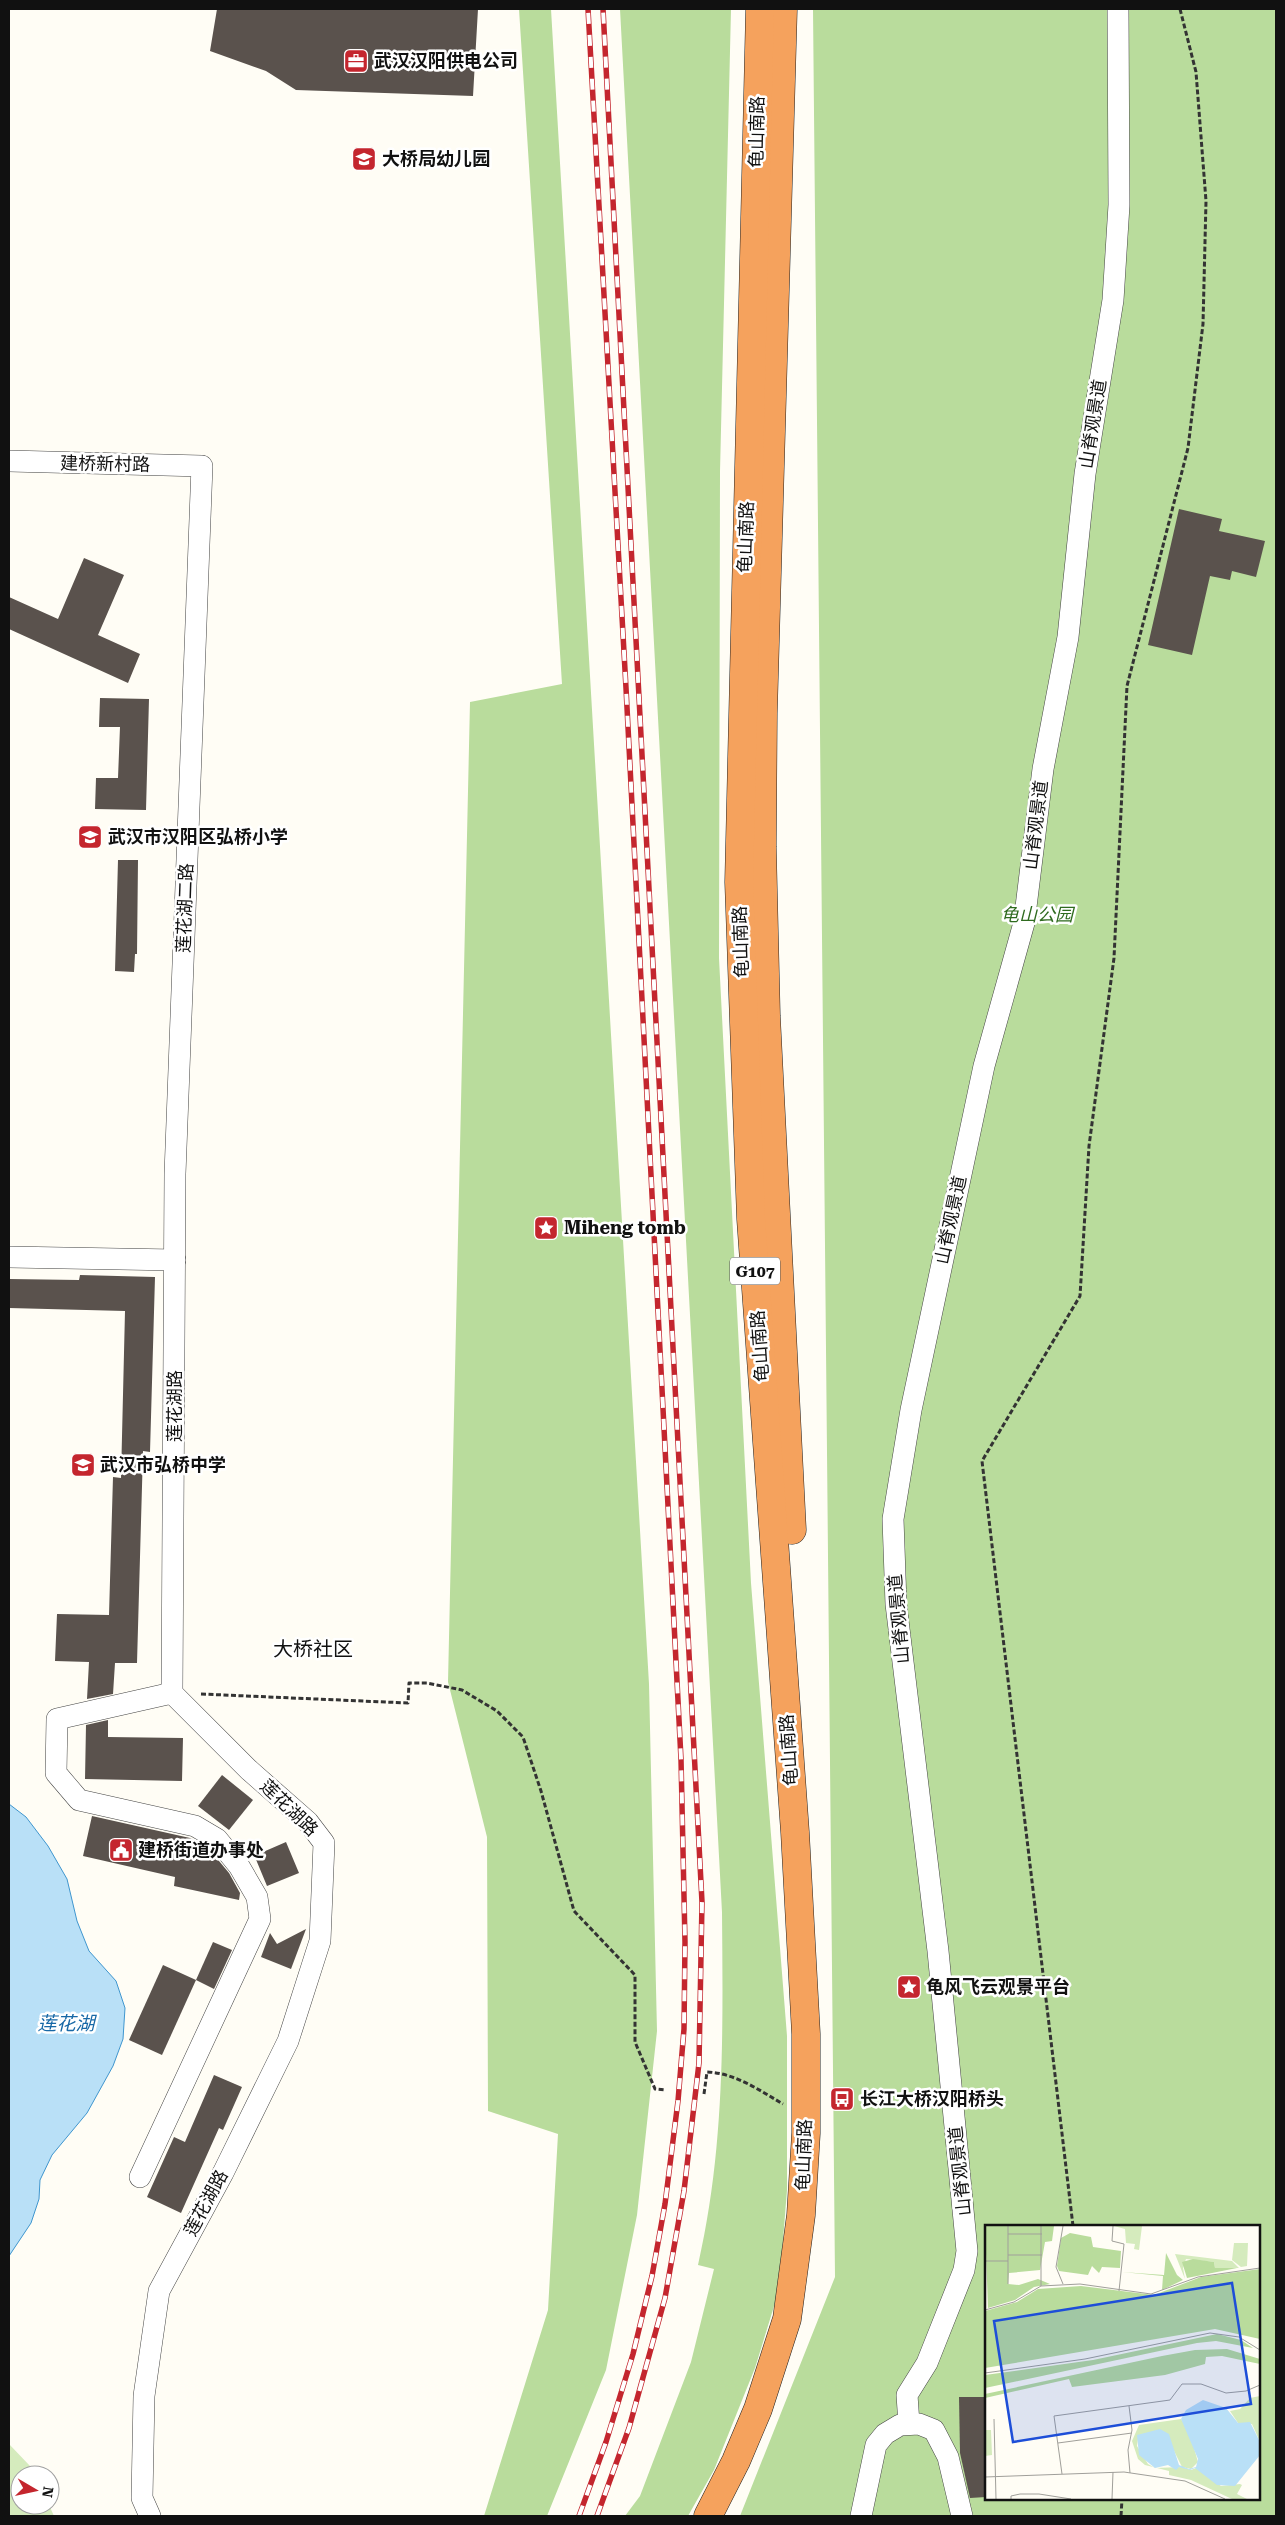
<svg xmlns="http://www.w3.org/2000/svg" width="1285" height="2525" font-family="'Roboto Serif','Noto Sans SC',serif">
<rect width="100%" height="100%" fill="#fffdf5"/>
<path fill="#d5ebbd" d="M9,2444l21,22 5,9h-15v30h29l5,11h-45z"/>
<g fill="#b9dc9c" fill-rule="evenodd">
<path d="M519,9h32l98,1675 8,347 -20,184 -31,155 -59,146h-63l64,-206 10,-176 -70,-23 -1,-274 -39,-155 22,-980 92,-18z"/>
<path d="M620,9h111l-11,463 -1,486 32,625 36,453v154l-8,100 -24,78 -41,102 -26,46h-63l15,-20 51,-134 23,-93 -16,-4c27,-118 25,-232 24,-353z"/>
<path d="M813,9h463v2507h-536l95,-239zM986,2226h273v273h-273z"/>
</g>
<path fill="#b9e0f7" stroke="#3f96cf" d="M9,1804l17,13 22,29 19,33 10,42 12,30 27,30 9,27 -2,31 -10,27 -26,47 -35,42 -12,25 -1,19 -8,24 -22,33z"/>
<g fill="#5a524d">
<path d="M217,9h261l-5,87 -177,-6 -30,-19 -56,-20z"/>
<path d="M1179,509l43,10 -3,12 46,10 -9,36 -24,-6 -2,9 -20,-4 -18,79 -44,-10z"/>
<path d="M84,558l40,17 -26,60 42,19 -12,29 -119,-54v-32l49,22z"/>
<path d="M100,698l49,1 -3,111 -51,-1 1,-31h22l2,-51h-21z"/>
<path d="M118,860h20l-1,94h-2l-1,18 -19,-1z"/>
<path d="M80,1275l75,2 -5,175 -7,-1 -6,212h-22l-2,31 -26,5 2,-37 -34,-1 2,-47 52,1 4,-138 8,1 4,-167 -116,-3v-29l70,1z"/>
<path d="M108,1720v17l75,1 -1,43 -97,-2 1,-54z"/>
<path d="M222,1775l31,25 -24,30 -31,-24z"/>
<path d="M92,1816l98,22 19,11 20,24 11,20 -1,7 -65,-14 1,-9 -92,-21z"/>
<path d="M286,1842l13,31 -32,13 -15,-36 11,2z"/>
<path d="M306,1929l-15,40 -30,-12 9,-24 7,11z"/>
<path d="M213,1942l19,8 -18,39 -18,-9z"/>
<path d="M163,1965l33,15 -34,75 -33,-15z"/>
<path d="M214,2075l28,12 -19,43 -4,-2 -38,85 -34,-16 27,-60 11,5z"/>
<path d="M959,2397h27v100l-16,1 -10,-45z"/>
</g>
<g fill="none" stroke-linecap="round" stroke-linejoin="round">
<defs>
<g id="minor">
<path d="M9,461l193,5 -27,708 -3,519 77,77 59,52 16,21 -4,98 -32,100 -65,132 -64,118 -15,105 -2,102 8,18"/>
<path d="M9,1257l166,3"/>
<path d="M140,2177l120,-258 -3,-22 -18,-31 -22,-27 -22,-13 -116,-26 -23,-27 1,-54 115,-26"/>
<path d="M909,2424l-2,-29 20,-32 37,-93 3,-19 -29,-300 -42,-347 -3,-85 18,-109 73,-344 40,-143 19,-154 25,-132 17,-163 28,-174 6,-95 -1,-196"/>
<path d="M861,2516l15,-71 9,-11 15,-9 19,-1 15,6 14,27 14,59"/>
</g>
<g id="highway">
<path d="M783,9l-20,704 -1,134 4,169 26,514"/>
<path d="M708,2516l28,-55 22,-52 29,-90 14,-104 5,-82v-99l-11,-202 -44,-613 -12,-337 21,-873"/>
</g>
</defs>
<use href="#minor" stroke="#444" stroke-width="22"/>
<use href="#highway" stroke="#222" stroke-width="29"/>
<g stroke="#333" stroke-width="3" stroke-dasharray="5 2.5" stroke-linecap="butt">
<path d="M201,1694l207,9 1,-20h18l35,7 35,21 26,26 18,54 33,120 61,64v67l20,47 11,1"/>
<path d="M704,2094l3,-22c28,1 52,18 76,32"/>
<path d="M1073,2226l-91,-765 98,-165 9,-150 25,-188 13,-272 61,-238 15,-124 3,-123 -10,-129 -16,-63"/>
<path d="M1121,2516l1,-17"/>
</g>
<use href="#minor" stroke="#fff" stroke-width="21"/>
<use href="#highway" stroke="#f5a25d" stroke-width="28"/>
<defs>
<g id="rail">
<path d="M579,2516l27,-74 27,-88 19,-78 13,-72 13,-103 6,-72 1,-87 -4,-183 -55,-1071 -38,-679"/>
<path d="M597,2516l32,-88 36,-130 19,-107 15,-128 3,-161 -99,-1893"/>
</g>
</defs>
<use href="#rail" stroke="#c4262e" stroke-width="5.5"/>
<use href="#rail" stroke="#fff" stroke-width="4" stroke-dasharray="11" stroke-linecap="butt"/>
</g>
<defs>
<symbol id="office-square" viewBox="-11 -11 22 22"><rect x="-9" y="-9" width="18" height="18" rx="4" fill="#c4262e" stroke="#fff"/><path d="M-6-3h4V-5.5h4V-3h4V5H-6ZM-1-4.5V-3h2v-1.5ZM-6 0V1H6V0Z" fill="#fff"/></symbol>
<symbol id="school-square" viewBox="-11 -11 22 22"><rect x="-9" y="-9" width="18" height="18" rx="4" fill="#c4262e" stroke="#fff"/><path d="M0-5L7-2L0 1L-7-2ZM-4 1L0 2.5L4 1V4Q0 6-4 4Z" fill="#fff"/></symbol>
<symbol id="sight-square" viewBox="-11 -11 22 22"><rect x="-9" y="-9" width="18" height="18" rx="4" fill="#c4262e" stroke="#fff"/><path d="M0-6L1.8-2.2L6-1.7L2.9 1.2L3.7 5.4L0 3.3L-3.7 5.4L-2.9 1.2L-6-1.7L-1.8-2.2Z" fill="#fff"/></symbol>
<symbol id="civic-square" viewBox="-11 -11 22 22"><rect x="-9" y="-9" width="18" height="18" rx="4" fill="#c4262e" stroke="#fff"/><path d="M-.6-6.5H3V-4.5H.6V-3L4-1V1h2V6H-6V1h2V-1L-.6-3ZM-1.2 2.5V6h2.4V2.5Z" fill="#fff"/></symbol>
<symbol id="bus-square" viewBox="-11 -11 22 22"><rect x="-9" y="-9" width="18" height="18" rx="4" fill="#c4262e" stroke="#fff"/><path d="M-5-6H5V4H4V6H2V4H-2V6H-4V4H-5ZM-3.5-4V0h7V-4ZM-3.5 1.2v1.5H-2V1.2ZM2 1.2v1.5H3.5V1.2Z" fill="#fff"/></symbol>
</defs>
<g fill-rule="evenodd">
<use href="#office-square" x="342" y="47" width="28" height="28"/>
<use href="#school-square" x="350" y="145" width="28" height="28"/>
<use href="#school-square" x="76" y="823" width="28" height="28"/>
<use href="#sight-square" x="532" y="1214" width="28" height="28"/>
<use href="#school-square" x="69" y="1451" width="28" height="28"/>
<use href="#civic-square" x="107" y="1836" width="28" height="28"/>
<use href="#sight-square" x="895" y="1973" width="28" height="28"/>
<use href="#bus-square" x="828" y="2085" width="28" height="28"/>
</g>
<g text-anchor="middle" stroke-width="5" stroke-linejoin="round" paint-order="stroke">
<rect fill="#fff" stroke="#585858" stroke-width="1" x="730" y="1257.5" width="50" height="27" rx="4"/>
<g font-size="16" font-weight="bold" fill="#111">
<text x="755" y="1277">G107</text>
</g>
<g font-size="18" font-weight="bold" fill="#111" stroke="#fff" text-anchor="start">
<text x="374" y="67">武汉汉阳供电公司</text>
<text x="382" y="165">大桥局幼儿园</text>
<text x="108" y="843">武汉市汉阳区弘桥小学</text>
<text x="564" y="1234">Miheng tomb</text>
<text x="100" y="1471">武汉市弘桥中学</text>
<text x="138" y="1856">建桥街道办事处</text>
<text x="926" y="1993">龟风飞云观景平台</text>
<text x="860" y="2105">长江大桥汉阳桥头</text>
</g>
<g font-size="18" fill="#111" stroke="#fff">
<text transform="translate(757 132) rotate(-89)" y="6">龟山南路</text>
<text transform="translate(1093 424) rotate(-81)" y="6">山脊观景道</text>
<text transform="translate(105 464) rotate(1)" y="6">建桥新村路</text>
<text transform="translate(746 537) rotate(-88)" y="6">龟山南路</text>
<text transform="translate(1036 825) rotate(-83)" y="6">山脊观景道</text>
<text transform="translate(185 908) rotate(-88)" y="6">莲花湖二路</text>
<text transform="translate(741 942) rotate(-92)" y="6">龟山南路</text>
<text transform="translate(951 1220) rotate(-78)" y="6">山脊观景道</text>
<text transform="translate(760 1346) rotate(-94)" y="6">龟山南路</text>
<text transform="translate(175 1406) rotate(-90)" y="6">莲花湖路</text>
<text transform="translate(899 1619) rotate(-95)" y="6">山脊观景道</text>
<text transform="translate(789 1750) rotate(-94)" y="6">龟山南路</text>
<text transform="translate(289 1808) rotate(44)" y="6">莲花湖路</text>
<text transform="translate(804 2155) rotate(-88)" y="6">龟山南路</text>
<text transform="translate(960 2171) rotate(-96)" y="6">山脊观景道</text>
<text transform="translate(206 2203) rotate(-62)" y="6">莲花湖路</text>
</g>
<g font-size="18" font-style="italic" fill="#2f6b1f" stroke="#fff">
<text x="1037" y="921">龟山公园</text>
</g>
<g font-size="19" font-style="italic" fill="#1768a6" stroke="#fff">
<text x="66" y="2030">莲花湖</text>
</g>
<g font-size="20" fill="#111" stroke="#fff">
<text x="313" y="1656">大桥社区</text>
</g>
</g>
<g transform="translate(985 2225)">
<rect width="275" height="275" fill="#fffdf5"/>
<path d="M129,1h28l-3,24 -5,-1 1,-5 -9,-1 -1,-14zM249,18h14l-1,23 -6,1 -9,-7zM190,29l57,7 7,7h-24l-1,-6 -28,-3 -3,9 2,11zM275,171v46l-8,-18 -14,-1 -8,-12 10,-2 10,-11zM196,194l9,15 8,28 -7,7 -9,-2 9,3 5,-2 25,18 19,-2 2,1 -5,9 10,5h-15l-41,-19 -22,-5v-4l-24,-6 -7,-6 -6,-18 7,-16zM168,207l18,13 11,22 -27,1 -7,-4 -11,-18 1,-7zM0,205h6l1,25 -7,1z" fill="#d5ebbd" fill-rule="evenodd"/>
<path d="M0,1h69l-2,15 -7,1 -5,28 -31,3 -1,11 11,1 19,-6 12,5 -16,3 -19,13 -27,8zM85,8l21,4 2,10 28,4 -1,17 -18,-1 -3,6 -7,-7 -4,9 -29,-4 -2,-5 4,-28zM181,28l11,22 6,5 -21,10 1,-14 -41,-4 42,3zM208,34l21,3 1,6h22l-50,10 -5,-16zM275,44v70l-45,-10 -230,39v-57l32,-9 21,-13 43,-3 73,9 47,-18zM232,109l24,6 12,8 -37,-7 -19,2 -212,45v-13l108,-15zM242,124l33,10v5l-38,-8 -16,1 -1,7 -40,11 -93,12 -3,-8 -84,19v-4l177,-38 33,-6z" fill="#b9dc9c"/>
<path d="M218,175l23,8 12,15 12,-1 10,20v13l-25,31 -18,-1 -22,-17 -5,2 -11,-3 -3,3 -8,-5 -13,3 -16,-13 -2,-20 23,-6 9,5 10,31 10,4 7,-2 2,-8 -17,-40 5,-9z" fill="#b9e0f7"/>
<path fill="none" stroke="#a09f9a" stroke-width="1" d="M23,1v58M128,1l-1,15 12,3 -5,47M23,9h34M23,30h34M0,36h23M78,59l-7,-17 7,-41M56,61v-60M0,85l29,-8 27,-16 39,-2 71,10 47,-17 62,-9M0,148l100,-14 125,-26 29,4 21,13M144,181l3,24 -4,20 2,23M9,194l2,80M73,218l74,-10M77,249l-8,-58 116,-16 12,-16h19l25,9 20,-2 14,-6M0,252l139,-5 61,9 40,18M26,274v-3l9,-2h19l32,5M127,274l1,-27"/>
<path fill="#1d4ed8" fill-opacity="0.15" stroke="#1d4ed8" stroke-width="2.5" d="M247,58l19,121 -238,38 -19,-121z"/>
<rect width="275" height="275" fill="none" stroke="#111" stroke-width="2.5"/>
</g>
<rect width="1285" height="2525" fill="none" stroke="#111111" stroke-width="20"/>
<g transform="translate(35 2490) rotate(99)"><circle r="24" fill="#ffffff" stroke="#a0a0a0"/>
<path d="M0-4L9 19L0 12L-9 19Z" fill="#c4262e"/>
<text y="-8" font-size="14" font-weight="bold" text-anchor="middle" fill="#111111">N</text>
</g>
</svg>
